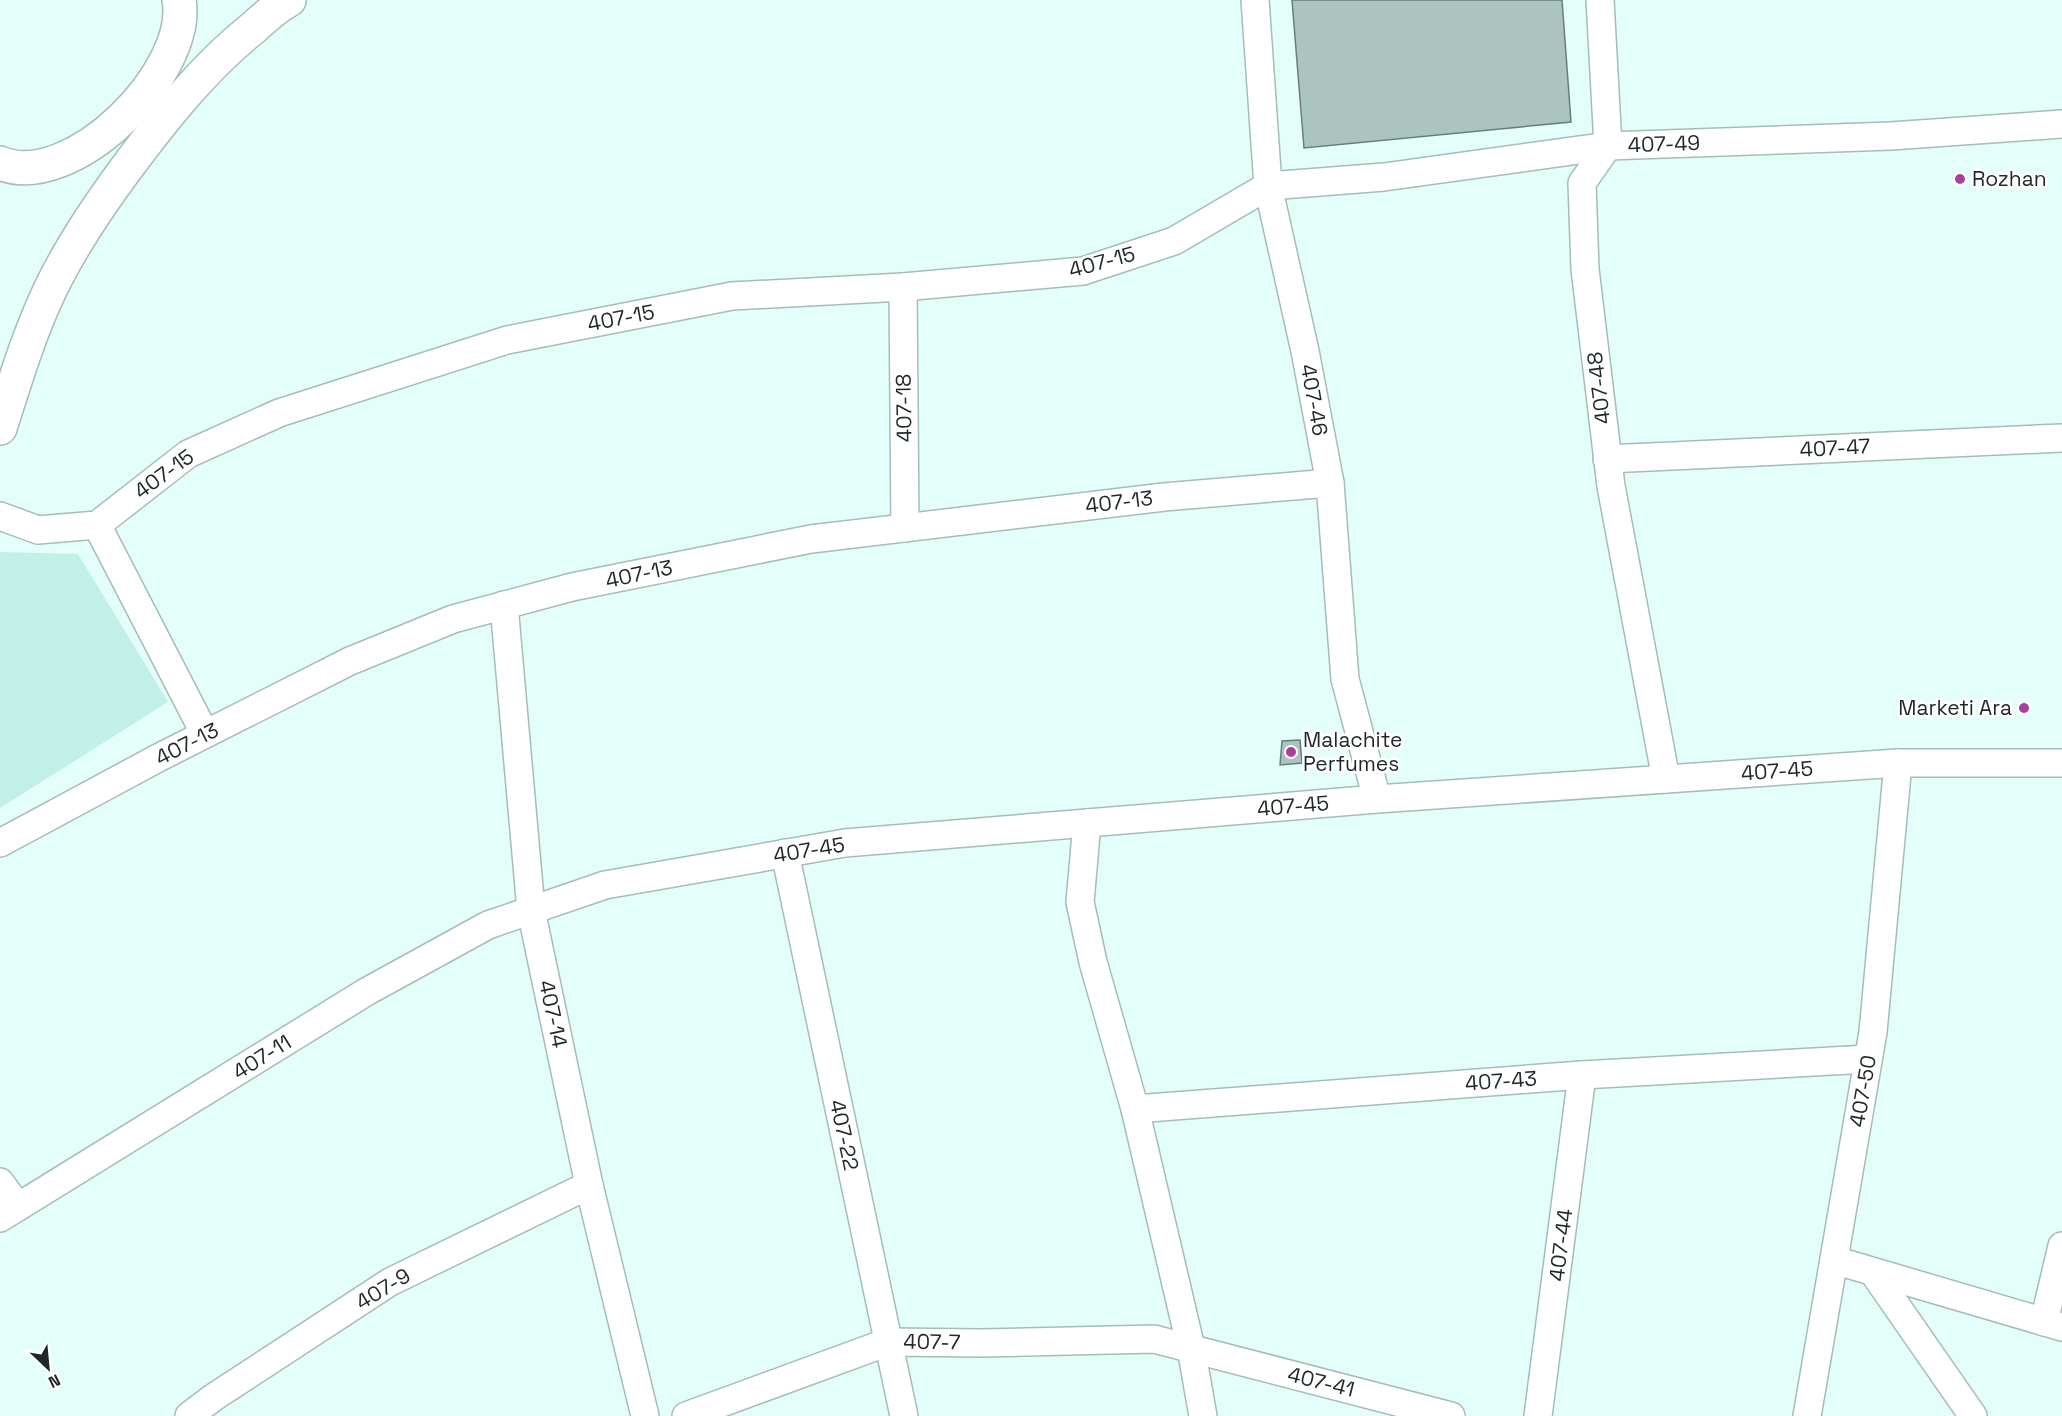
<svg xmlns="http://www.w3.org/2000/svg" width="2062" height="1416" font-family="'Space Grotesk',sans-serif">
<rect width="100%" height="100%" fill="#e4fef9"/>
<path fill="#c0f0e7" d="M0,552l78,2 90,148 -168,106z"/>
<g fill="#abc4bf" stroke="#677e7a" stroke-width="1.5">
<path d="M1292,0h270l9,122 -267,26z"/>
<path d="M1300,740l2,23 -22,2 2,-24z"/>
</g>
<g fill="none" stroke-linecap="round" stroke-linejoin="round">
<defs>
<g id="street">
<path d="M1255,0l13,186 37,165 25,132 15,196 32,120"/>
<path d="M1600,0l8,146 -26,37 3,86 26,217 55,293"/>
<path d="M903,287l2,241"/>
<path d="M1607,459l455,-21"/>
<path d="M0,516l38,14 59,-5 91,-71 91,-41 228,-73 225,-44 171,-9 180,-16 91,-30 94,-55 116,-9 224,-31 283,-10 171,-12"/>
<path d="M97,525l108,209"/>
<path d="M504,605l27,305 58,275 56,231"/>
<path d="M1087,823l-7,79 13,60 42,147 56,239 12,68"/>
<path d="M0,843l158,-85 192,-97 103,-42 119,-32 239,-48 353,-42 166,-14"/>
<path d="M785,853l119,563"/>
<path d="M1135,1109l447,-34 286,-16"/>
<path d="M0,1182l18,25"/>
<path d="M0,1218l366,-226 122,-67 117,-40 240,-42 532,-44 521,-36h164"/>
<path d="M1834,1260l228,67"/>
<path d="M1873,1272l100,144"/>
<path d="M2044,1322l18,-76"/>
<path d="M189,1416l25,-19 176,-115 199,-97"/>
<path d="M686,1416l202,-74 94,1 172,-4 297,77"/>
<path d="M1538,1416l44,-341"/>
<path d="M1807,1416l66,-384 25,-269"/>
</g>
<g id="primary">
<path d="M0,163c72,30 192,-92 179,-163"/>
<path d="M0,428c15,-47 29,-94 50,-138 20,-42 47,-82 75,-120 38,-51 78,-102 128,-142 11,-10 23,-21 36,-28"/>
</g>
</defs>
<use href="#street" stroke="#a5bdb9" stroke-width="30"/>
<use href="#primary" stroke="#a5bdb9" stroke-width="36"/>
<use href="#street" stroke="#fff" stroke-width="27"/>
<use href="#primary" stroke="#fff" stroke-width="33"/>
</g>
<g fill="#aa3e9d" stroke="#fff" stroke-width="2">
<circle cx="1960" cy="179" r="6"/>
<circle cx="2024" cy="708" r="6"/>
<circle cx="1291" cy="752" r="6"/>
</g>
<g text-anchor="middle" stroke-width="5" stroke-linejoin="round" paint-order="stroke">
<g font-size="21" fill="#1f2827" stroke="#fff">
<text transform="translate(1664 144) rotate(-2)" y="7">407-49</text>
<text transform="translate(1102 262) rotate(-15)" y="7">407-15</text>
<text transform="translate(621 318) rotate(-11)" y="7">407-15</text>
<text transform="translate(1599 388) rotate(-97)" y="7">407-48</text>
<text transform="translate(1314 400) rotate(80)" y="7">407-46</text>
<text transform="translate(904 408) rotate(-91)" y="7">407-18</text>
<text transform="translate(1835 448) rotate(-3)" y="7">407-47</text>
<text transform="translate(164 474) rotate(-36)" y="7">407-15</text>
<text transform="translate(1119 502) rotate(-7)" y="7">407-13</text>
<text transform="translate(639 574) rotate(-12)" y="7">407-13</text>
<text transform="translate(187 744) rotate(-27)" y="7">407-13</text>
<text transform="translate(1777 771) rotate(-4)" y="7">407-45</text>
<text transform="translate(1293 806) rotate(-5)" y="7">407-45</text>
<text transform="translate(809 850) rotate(-9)" y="7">407-45</text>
<text transform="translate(553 1014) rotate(78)" y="7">407-14</text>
<text transform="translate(262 1057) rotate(-32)" y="7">407-11</text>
<text transform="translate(1501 1081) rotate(-4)" y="7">407-43</text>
<text transform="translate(1863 1091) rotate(-80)" y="7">407-50</text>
<text transform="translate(844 1135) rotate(78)" y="7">407-22</text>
<text transform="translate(1561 1245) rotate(-83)" y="7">407-44</text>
<text transform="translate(383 1289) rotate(-31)" y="7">407-9</text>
<text transform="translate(932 1342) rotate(1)" y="7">407-7</text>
<text transform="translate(1321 1382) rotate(14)" y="7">407-41</text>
</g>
<g font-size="21" fill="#1f2827" stroke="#fff" text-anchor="start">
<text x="1972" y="186">Rozhan</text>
<text x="2012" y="715" text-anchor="end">Marketi Ara</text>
<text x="1303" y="747">Malachite<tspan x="1303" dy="24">Perfumes</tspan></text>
</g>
</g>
<g transform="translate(48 1368) rotate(154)" stroke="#ffffff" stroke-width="4.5" paint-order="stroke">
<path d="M0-4.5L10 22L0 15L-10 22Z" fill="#1f2827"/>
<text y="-9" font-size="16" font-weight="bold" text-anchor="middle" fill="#1f2827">N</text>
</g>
</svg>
